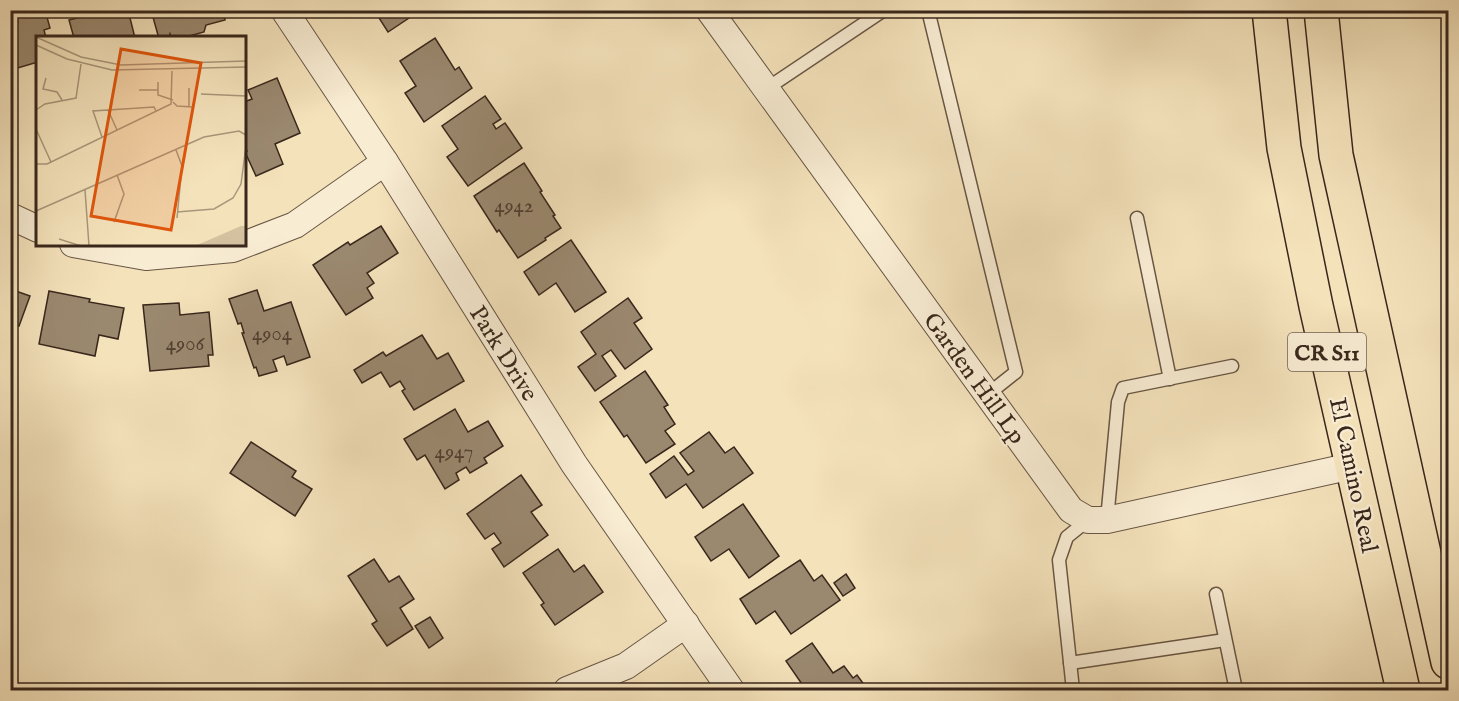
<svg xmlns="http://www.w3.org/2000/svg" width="1459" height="701" font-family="'IM FELL English',serif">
<rect width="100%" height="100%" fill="#f4e2bb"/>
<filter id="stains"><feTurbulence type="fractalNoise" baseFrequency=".00333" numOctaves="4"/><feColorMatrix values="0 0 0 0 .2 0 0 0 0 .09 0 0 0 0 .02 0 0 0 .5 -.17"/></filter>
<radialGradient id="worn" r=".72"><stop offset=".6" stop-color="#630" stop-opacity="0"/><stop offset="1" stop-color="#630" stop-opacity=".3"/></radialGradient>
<g fill="#9a886f" stroke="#39271c" stroke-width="1.5">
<path d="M15,10h30l5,18 -6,2 2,8h-8v24l-24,7 1,3 -5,1v-49l8,-2z"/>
<path d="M92,10h40l1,3 -4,1 6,24h-61l-5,-18 24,-6z"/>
<path d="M151,10h83l1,4 -10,3v3l-19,5 -2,7 -22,6h-11l-1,-4 -1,3 -8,1 -3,-3z"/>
<path d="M374,10h47l-33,22z"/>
<path d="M435,38l20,32 4,-3 13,21 -48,34 -19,-29 11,-7 -16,-25z"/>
<path d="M277,78l23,55 -25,11 8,20 -27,12 -11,-24 2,-1 -3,-5v-44l8,-3 -4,-9z"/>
<path d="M485,96l16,23 -8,5 3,5 9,-6 17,25 -54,38 -21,-29 11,-8 -16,-23z"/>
<path d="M524,163l18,28 -2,1 15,23 -2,1 8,12 -16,10 1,2 -28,18 -19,-28 -2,2 -23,-36z"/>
<path d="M381,226l17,27 -31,20 7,10 -7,5 6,10 -27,17 -33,-50 35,-23 2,3z"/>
<path d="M571,240l35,52 -31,20 -19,-29 -17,12 -15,-23z"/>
<path d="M10,289l20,7 -11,30 -9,-3z"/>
<path d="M257,290l7,21 27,-9 19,55 -23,8 -3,-9 -11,4 4,11 -18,5 -3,-9 -2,1 -12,-35h2l-3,-10 -3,1 -9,-25z"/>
<path d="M49,291l41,8 -1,3 35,6 -6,31 -19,-4 -4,21 -56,-12z"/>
<path d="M628,298l14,20 -8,5 18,26 -27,20 -14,-19 -9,6 14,20 -21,15 -17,-24 18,-13 -15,-22z"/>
<path d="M179,303l1,12 29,-3 4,43h-5l1,11 -59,5 -7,-66z"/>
<path d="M422,335l15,24 11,-6 16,28 -50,29 -12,-19 3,-2 -5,-8 -10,6 -9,-15 -19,11 -8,-13 29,-18 3,4z"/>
<path d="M645,371l23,34 -4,2 11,17 -10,7 10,13 -29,19 -19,-28 -3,2 -24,-35z"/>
<path d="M455,409l13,23 20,-11 15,25 -19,12 3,5 -17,10 -4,-6 -10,6 3,7 -14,9 -20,-34 -8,5 -13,-21z"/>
<path d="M709,432l16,21 9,-6 19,26 -50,35 -17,-24 -20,14 -16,-24 24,-18 14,19 6,-4 -14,-18z"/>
<path d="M251,442l45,29 -4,6 20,12 -17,27 -65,-43z"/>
<path d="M521,475l21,30 -11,7 17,23 -44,32 -12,-18 9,-6 -7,-10 -9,6 -18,-25z"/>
<path d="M743,504l36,52 -30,22 -20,-29 -18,12 -16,-24z"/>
<path d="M558,549l16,23 10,-7 19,27 -48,33 -14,-20 3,-2 -21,-30z"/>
<path d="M374,559l15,23 10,-6 15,23 -14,9 13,21 -26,17 -15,-22 5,-3 -29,-45z"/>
<path d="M800,560l14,21 8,-6 18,25 -49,34 -16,-23 -19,13 -16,-25z"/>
<path d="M846,574l9,14 -12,8 -9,-13z"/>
<path d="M430,617l13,21 -14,10 -14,-22z"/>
<path d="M812,643l21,30 11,-7 9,12 4,-3 11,15h-62l-20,-29z"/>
</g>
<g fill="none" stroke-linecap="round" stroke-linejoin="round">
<defs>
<g id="service">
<path d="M928,10l88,362 -29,23"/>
<path d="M766,89l118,-79"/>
<path d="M1137,218l33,161"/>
<path d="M1107,520l11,-118 5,-14 109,-22"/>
<path d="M1216,594l20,96"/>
<path d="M1070,663l155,-23"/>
<path d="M1073,690l-14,-130 8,-23 21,-17"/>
</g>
<g id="minor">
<path d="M284,10l101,152 189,302 157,226"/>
<path d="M709,10l362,500 17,10h19l245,-54"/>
<path d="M10,216l28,13"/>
<path d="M73,244l73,13 87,-8 62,-24 90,-63"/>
<path d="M567,690l59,-24 60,-42"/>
</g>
<g id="primary">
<path d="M1269,10l15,138 32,158 87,384"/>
<path d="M1321,10l15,145 112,507"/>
</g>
</defs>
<use href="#service" stroke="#685644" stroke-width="15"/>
<use href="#minor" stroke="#685644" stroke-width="28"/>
<use href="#primary" stroke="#39271c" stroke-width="36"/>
<use href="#service" stroke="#f8ecd3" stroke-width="12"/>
<use href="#minor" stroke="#f8ecd3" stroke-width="26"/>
<use href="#primary" stroke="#f4e2bb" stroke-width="33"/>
</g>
<g text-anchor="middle" stroke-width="4.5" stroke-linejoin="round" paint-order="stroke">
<g font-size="21" fill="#513f31">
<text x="514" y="212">4942</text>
<text x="272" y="340">4904</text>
<text x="185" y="350">4906</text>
<text x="454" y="458">4947</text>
</g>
<rect fill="#f8ecd3" stroke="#726253" stroke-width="1.5" x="1288" y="333" width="78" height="38" rx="4.5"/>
<g font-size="22" font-weight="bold" fill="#39271c">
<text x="1327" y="360">CR S11</text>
</g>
<g font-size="24" fill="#39271c" stroke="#f8ecd3">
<text transform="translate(504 353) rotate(58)" y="8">Park Drive</text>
<text transform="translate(975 378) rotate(54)" y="8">Garden Hill Lp</text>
<text transform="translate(1354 475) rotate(78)" y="8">El Camino Real</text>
</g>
</g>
<g transform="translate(36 36)">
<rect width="210" height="210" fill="#f4e2bb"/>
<path d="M205,190h5v20h-51z" fill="#d4c2a0"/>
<path fill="none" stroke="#a9977b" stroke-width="1.5" d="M0,1l45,20 40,8 125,-4M0,9l31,14 45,11 134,-3M10,42l-3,11 14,3 5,8M122,46v13l15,5M103,54h19M165,58l45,2M137,66l4,4 16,1M153,71v-19M0,74l9,-6 31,-6 5,-34M72,74l9,20M0,93l15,33M66,101l-9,-26 61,-4 2,4M140,114l6,16 -5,52M0,128h11l124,-60 1,-33M49,154l4,56M0,175l168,-74 35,-6 7,4M141,176l37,-3 19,-11 8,-14 5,-38M78,186l10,-28 -7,-19M23,203l22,7"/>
<path fill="#df560d" fill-opacity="0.15" stroke="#df560d" stroke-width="3" d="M85,13l80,14 -30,167 -80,-14z"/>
<rect width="210" height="210" fill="none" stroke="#39271c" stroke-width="3"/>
</g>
<rect width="1459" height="701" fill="none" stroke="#f4e2bb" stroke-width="36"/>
<rect x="12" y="12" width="1435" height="677" fill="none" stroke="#39271c" stroke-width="3"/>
<rect x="18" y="18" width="1423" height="665" fill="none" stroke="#39271c" stroke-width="1.5"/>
<rect width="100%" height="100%" filter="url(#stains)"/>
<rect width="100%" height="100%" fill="url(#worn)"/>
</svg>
